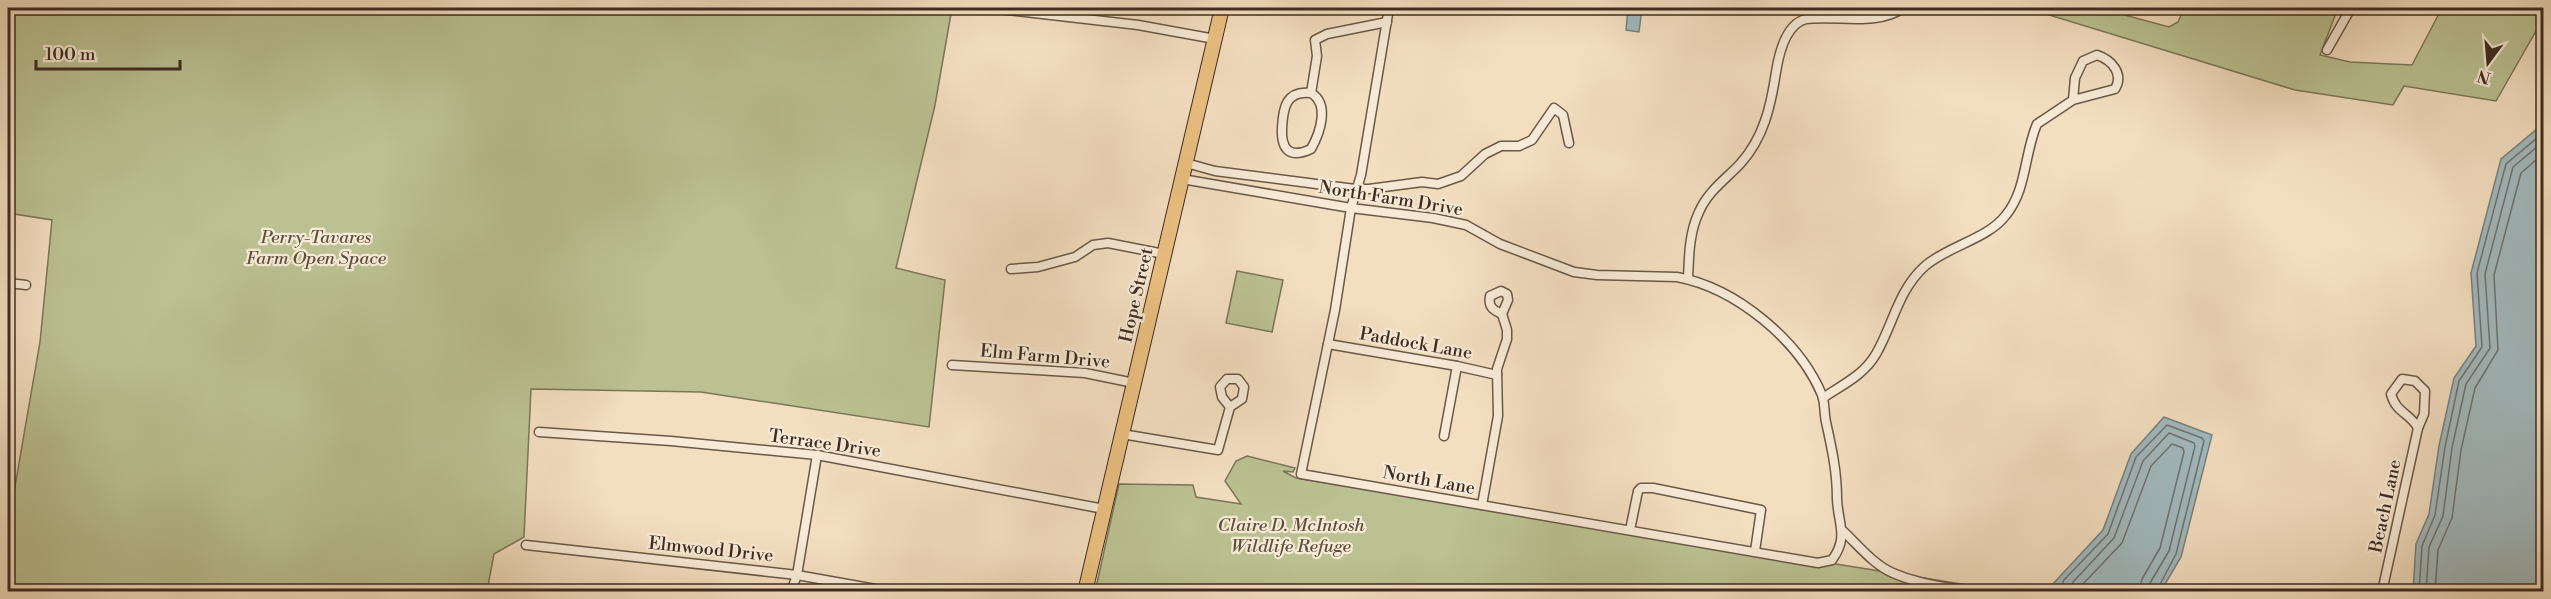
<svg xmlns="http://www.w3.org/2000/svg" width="2551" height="599" font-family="'Libre Bodoni',serif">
<rect width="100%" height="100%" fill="#f3dec0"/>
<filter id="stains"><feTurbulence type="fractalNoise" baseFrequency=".00333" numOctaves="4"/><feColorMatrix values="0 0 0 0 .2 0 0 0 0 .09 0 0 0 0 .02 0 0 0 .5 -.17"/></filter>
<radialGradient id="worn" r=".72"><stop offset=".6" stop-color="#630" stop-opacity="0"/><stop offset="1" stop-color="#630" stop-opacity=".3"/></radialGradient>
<g fill="#bbc192" stroke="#7c7659" stroke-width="1.5">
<path d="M8,8h944l-17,97 -39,163 49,12 -16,147 -228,-35 -170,-3 -7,148 -30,17 -7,37h-479v-64l32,-185 12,-122 -44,-7z"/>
<path d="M2026,8h81l-1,2 63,17 9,-5 6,-14h154l-18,47 30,7 62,3 30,-57h101l1,9 -48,84 -92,-15 -11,19 -98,-15z"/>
<path d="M1237,271l46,9 -11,52 -46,-9z"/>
<path d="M1247,456l48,12 -2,4 -10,-1 13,7 671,107 -13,7h-859l24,-108 74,1 3,12 45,7 -16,-23 11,-20z"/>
</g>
<g fill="#a1b9be" stroke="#79817f" stroke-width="1.5">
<path d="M1628,8h14l-3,24 -13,-2z"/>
<path d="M2543,124v467h-130l3,-47 13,-30 10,-68 15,-68 22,-32 -5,-73 30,-114z"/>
<path d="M2164,417l48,18 -31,122 -20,34 -88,1 -23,-5 53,-57 28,-76z"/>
</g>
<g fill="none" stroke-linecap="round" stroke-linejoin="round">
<g stroke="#6f726f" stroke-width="1.5">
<path d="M2065,592l-2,-11 45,-47 28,-77 31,-32 35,13 2,3 -28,113 -20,38"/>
<path d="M2073,592v-10l41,-44 29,-77 26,-28 25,10 1,3 -26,105 -19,32 -2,9"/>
<path d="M2082,592v-7l40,-42 29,-77 21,-22 11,4 1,4 -24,96 -18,31 -3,13"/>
<path d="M2419,592l3,-46 13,-31 10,-68 14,-66 23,-34 -5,-74 29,-109 38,-32"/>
<path d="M2426,592l3,-45 14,-31 9,-68 14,-64 24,-36 -5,-74 28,-107 31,-26"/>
<path d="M2435,592l3,-42 14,-32 9,-68 14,-62 23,-38 -4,-75 27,-102 23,-20"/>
</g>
<defs>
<g id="street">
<path d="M989,8l149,17 77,14"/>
<path d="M2327,50l24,-42"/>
<path d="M1311,93c-25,-3 -28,15 -29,35 -1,22 8,31 29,21 9,-16 19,-45 0,-56l6,-37 -2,-16 12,-6 60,-12"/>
<path d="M1186,163l29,8 140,18h14l53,-7 16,2 23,-8 24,-22 16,-8h18l13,-6 22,-32 9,7 6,28"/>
<path d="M1182,179l169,29 82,10 33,7 34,19 74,28 23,3 80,2c59,11 122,63 145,118 3,8 2,18 4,27 6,27 11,50 11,77 1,25 12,38 -5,61l-14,3 -517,-89 34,-164 16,-102 10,-33 28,-167"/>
<path d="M1011,269l27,-2 37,-10 18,-12 15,-2 56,11"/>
<path d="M1688,279c1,-23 1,-46 11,-67 9,-21 27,-33 41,-48 24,-26 31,-59 36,-92 3,-19 10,-48 30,-53 31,-4 70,8 97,-11"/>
<path d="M8,283l18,2"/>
<path d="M1501,291l6,3 1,6 -6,14c-9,-4 -14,-7 -12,-18z"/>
<path d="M1328,344l129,22 40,9"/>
<path d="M952,365l133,8 49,10"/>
<path d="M2402,379l13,2 10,10 -1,23 -6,14c-8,-15 -22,-15 -27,-34z"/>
<path d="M1823,398c19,-13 41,-23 53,-44 17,-29 22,-64 49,-88 23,-20 63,-27 81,-51 21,-26 18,-61 31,-91l36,-24 42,-11c9,-15 -3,-29 -18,-34l-14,6 -8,17 -2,22"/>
<path d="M539,432l132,9 146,14 287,54"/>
<path d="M1122,434l96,16 12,-43 12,-8 2,-12 -6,-8h-11l-7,8 2,10 8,10"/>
<path d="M1444,436l13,-70"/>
<path d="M1482,505l16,-89 -1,-47 10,-30v-9l-5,-16"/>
<path d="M1630,530l8,-39 3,-3h12l108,22 -6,41"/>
<path d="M1843,531c15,14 31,34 50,42 25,11 50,13 77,19"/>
<path d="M526,545l271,30 95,17"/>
<path d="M791,592l6,-17 20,-120"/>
<path d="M2382,592l36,-164"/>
</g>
<path id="primary" d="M1085,592l137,-584"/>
</defs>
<use href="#street" stroke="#6a5848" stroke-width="11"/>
<use href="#primary" stroke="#3d2c20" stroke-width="16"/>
<use href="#street" stroke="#f7ead6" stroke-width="8"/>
<use href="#primary" stroke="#eabf80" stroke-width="14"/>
</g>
<g text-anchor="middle" stroke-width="4.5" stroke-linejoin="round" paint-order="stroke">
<g font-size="18" fill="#3d2c20" stroke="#f7ead6">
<text transform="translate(1391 198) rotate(9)" y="6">North Farm Drive</text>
<text transform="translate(1136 295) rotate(-77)" y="6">Hope Street</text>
<text transform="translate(1416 343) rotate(10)" y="6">Paddock Lane</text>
<text transform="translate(1045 356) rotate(5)" y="6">Elm Farm Drive</text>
<text transform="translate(825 443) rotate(8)" y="6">Terrace Drive</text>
<text transform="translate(1429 480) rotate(10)" y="6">North Lane</text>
<text transform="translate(2385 506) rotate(-78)" y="6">Beach Lane</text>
<text transform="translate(711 549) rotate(6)" y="6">Elmwood Drive</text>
</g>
<g font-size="18" font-style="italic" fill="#5c513c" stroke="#f7ead6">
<text x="316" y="243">Perry-Tavares<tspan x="316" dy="21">Farm Open Space</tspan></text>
<text x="1291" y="531">Claire D. McIntosh<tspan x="1291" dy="21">Wildlife Refuge</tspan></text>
</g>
</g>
<rect width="2551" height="599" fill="none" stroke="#f3dec0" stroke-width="30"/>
<rect x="9" y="9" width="2533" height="581" fill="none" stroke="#3d2c20" stroke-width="3"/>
<rect x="15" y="15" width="2521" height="569" fill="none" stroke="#3d2c20" stroke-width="1.5"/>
<g transform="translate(2488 63) rotate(196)" stroke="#f7ead6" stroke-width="4.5" paint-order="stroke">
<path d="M0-4.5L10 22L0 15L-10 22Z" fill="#3d2c20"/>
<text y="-9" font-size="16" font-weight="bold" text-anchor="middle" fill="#3d2c20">N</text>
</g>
<path d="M36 60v9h144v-9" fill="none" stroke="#3d2c20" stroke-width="3"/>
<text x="45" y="60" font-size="18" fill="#3d2c20" stroke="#f7ead6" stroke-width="4.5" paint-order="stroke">100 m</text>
<rect width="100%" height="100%" filter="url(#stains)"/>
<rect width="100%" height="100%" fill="url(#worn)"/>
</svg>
